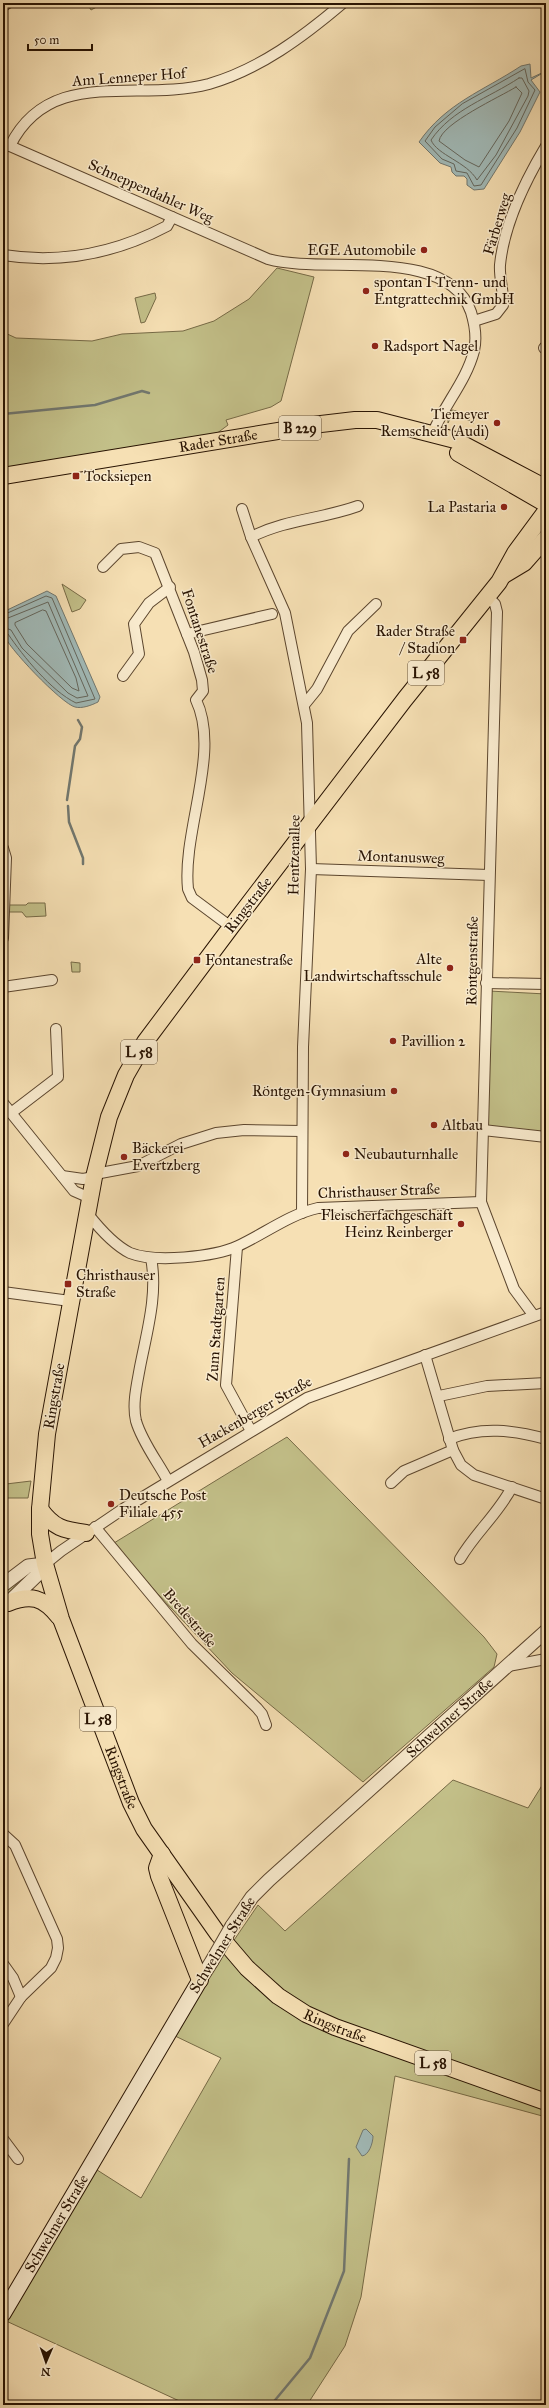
<svg xmlns="http://www.w3.org/2000/svg" width="549" height="2408" font-family="'IM FELL Great Primer',serif">
<rect width="100%" height="100%" fill="#f6e0b4"/>
<filter id="stains"><feTurbulence type="fractalNoise" baseFrequency=".005" numOctaves="4"/><feColorMatrix values="0 0 0 0 .2 0 0 0 0 .09 0 0 0 0 .02 0 0 0 .5 -.17"/></filter>
<radialGradient id="worn" r=".72"><stop offset=".6" stop-color="#630" stop-opacity="0"/><stop offset="1" stop-color="#630" stop-opacity=".3"/></radialGradient>
<g fill="#c3c089" stroke="#766a46">
<path d="M87,3h17l-13,7z"/>
<path d="M277,268l37,9 -33,124 -10,6 -45,13 2,5 -16,12 -209,34v-139l13,6 76,3 30,-7 61,-3 31,-10 35,-22z"/>
<path d="M155,293l1,5 -11,24 -4,1 -6,-25z"/>
<path d="M452,410l5,1 17,12 -21,-10 -5,10v-9z"/>
<path d="M62,584l24,16 -6,9 -8,3z"/>
<path d="M28,903h17l1,13 -20,1 -4,-5h-14v-7h18z"/>
<path d="M71,962l9,1v9h-8z"/>
<path d="M489,991l57,3v139l-59,-6z"/>
<path d="M287,1437l197,200 13,17 -3,13 -131,115 -131,-109 -75,-80 -43,-50z"/>
<path d="M31,1481l-3,17h-21l-1,-14z"/>
<path d="M21,1576l3,5 -21,17v-8z"/>
<path d="M546,1779v319l-241,-90 -75,-62 28,-41 27,26 168,-151 75,28z"/>
<path d="M227,1950l50,52 269,107v8l-151,-41 -34,221 -16,49 -38,59h-119l-184,-85 90,-152 47,30 80,-140 -48,-23z"/>
</g>
<g fill="#a1bab8" stroke="#71776f">
<path d="M530,64l1,14 15,-7 -15,9 9,12 -20,40 -36,57 -10,1 -7,-5v-6l-3,-3h-8l-4,-4 -1,-5 -11,-4 -21,-21c27,-39 64,-51 102,-76z"/>
<path d="M47,591l9,5 44,101 -2,5c-6,3 -16,7 -23,5 -13,-3 -69,-61 -72,-74 -1,-6 0,-15 0,-21z"/>
<path d="M366,2129l7,7c0,7 -4,19 -11,20l-6,-9 7,-17z"/>
</g>
<g fill="none" stroke-linecap="round" stroke-linejoin="round">
<g stroke="#64665d" stroke-width="1">
<path d="M525,69l3,13 7,8 -18,38 -36,57 -7,1 -7,-13 -11,-2 -2,-7 -12,-5 -17,-18 10,-14 27,-23z"/>
<path d="M519,78h3l7,13 -1,5 -32,59 -19,25c-10,-18 -40,-25 -46,-40 21,-31 58,-42 88,-62z"/>
<path d="M516,87l6,6 -13,28 -30,46 -14,-7 -26,-19c3,-18 61,-44 77,-54z"/>
<path d="M43,610l3,1 30,67 3,13 -7,-3 -45,-44 -12,-19v-2z"/>
<path d="M3,615l43,-19 6,2 43,101 -19,4c-25,-12 -53,-47 -68,-69l-5,-1"/>
<path d="M3,620l45,-18 40,94 -11,2 -9,-5 -46,-45 -11,-18 -8,-3"/>
</g>
<g stroke="#71776f" stroke-width="2.5">
<path d="M3,414l92,-9 47,-14 7,2"/>
<path d="M67,800l8,-54 5,-7 2,-12 -4,-7"/>
<path d="M68,806l1,16 14,36v6"/>
<path d="M271,2405l39,-47 34,-87 5,-112"/>
</g>
<defs>
<g id="minor">
<path d="M3,6l5,-3"/>
<path d="M3,143l265,116c56,16 180,-15 203,53 4,13 6,26 3,39 -8,31 -31,55 -42,84"/>
<path d="M10,146c40,-81 128,-43 199,-62 51,-15 94,-47 134,-81"/>
<path d="M3,255c57,9 113,-2 164,-29l5,-9"/>
<path d="M474,321l22,-7 7,-9c1,-13 -4,-27 -3,-40 4,-41 25,-84 46,-119"/>
<path d="M544,348l2,-2"/>
<path d="M242,509l9,28 34,76 22,110 4,146 -8,178 -1,166"/>
<path d="M251,537c36,-18 71,-18 107,-31"/>
<path d="M103,567l18,-18 18,-2 16,6 39,99 8,28 1,11 -7,9c25,52 -14,131 -8,189l4,9 39,29"/>
<path d="M487,596l8,8 2,8 -16,590 33,87 20,27"/>
<path d="M187,634l85,-20"/>
<path d="M123,676l16,-22 -5,-30 15,-21 21,-16"/>
<path d="M304,705l13,-16 31,-58 28,-27"/>
<path d="M3,848l3,10 -3,80"/>
<path d="M311,869l178,6"/>
<path d="M486,983l60,1"/>
<path d="M3,987l49,-7"/>
<path d="M3,1103l71,88 16,7"/>
<path d="M11,1113l47,-36 -2,-48"/>
<path d="M483,1130l63,7"/>
<path d="M95,1174l43,-8 43,-22 35,-11 28,-3 58,1"/>
<path d="M62,1176l21,3 11,-2"/>
<path d="M88,1214c11,14 26,31 42,39 25,10 84,4 108,-7 26,-12 52,-32 80,-38l163,-6"/>
<path d="M237,1247l-11,138 25,46"/>
<path d="M151,1258c7,36 -4,73 -11,109 -3,17 -8,37 -4,54 6,21 22,41 32,60"/>
<path d="M3,1292l67,9"/>
<path d="M425,1355l28,95 8,15 13,10 72,24"/>
<path d="M439,1396l48,-10 59,-3"/>
<path d="M449,1439c32,-13 65,-9 97,0"/>
<path d="M391,1483l13,-12 49,-21"/>
<path d="M95,1527l97,117 65,64 5,6 4,11"/>
<path d="M460,1559c15,-26 38,-45 52,-72"/>
<path d="M45,1564l16,-13 62,-42 184,-111 239,-86"/>
<path d="M508,1666l38,-7"/>
<path d="M3,1834l12,11 42,94 1,9 -2,10 -5,10 -30,29 -18,27"/>
<path d="M3,1964l10,14 8,19"/>
<path d="M3,2139l15,20"/>
</g>
<g id="tertiary">
<path d="M3,1585l25,-19 17,-2"/>
<path d="M8,1603l28,-27 9,-12"/>
<path id="s1" d="M232,1926l20,-29 17,-17 277,-249"/>
<path d="M200,1980l12,-19"/>
</g>
<g id="secondary">
<path id="s2" d="M3,2314l197,-334"/>
</g>
<g id="primary">
<path d="M458,453l88,51"/>
<path id="s3" d="M3,476l318,-52 34,-4h22l78,20 91,48"/>
<path id="s4" d="M546,511l-31,42 -16,29 -94,117 -174,228 -86,115 -19,33 -17,42 -15,60 -47,257 -7,75v25l5,30 16,55 70,184 13,26 74,105 29,34 31,28 28,18 29,13 211,75"/>
<path d="M504,575l20,-12 22,-25"/>
<path d="M40,1509c14,19 23,21 46,24"/>
<path d="M8,1603c23,-9 35,-6 51,14"/>
<path d="M162,1854l-5,14 2,8 41,104"/>
</g>
</defs>
<use href="#minor" stroke="#5c462e" stroke-width="12"/>
<use href="#tertiary" stroke="#5c462e" stroke-width="15"/>
<use href="#secondary" stroke="#281302" stroke-width="17"/>
<use href="#primary" stroke="#281302" stroke-width="18"/>
<use href="#minor" stroke="#f9ebce" stroke-width="10"/>
<use href="#tertiary" stroke="#f9ebce" stroke-width="13"/>
<use href="#secondary" stroke="#f9ebce" stroke-width="15"/>
<use href="#primary" stroke="#f6e0b4" stroke-width="16"/>
<defs>
<path id="tertiary-bridge" d="M212,1961l20,-35"/>
</defs>
<use href="#tertiary-bridge" stroke="#5c462e" stroke-width="15" stroke-linecap="butt"/>
<use href="#tertiary-bridge" stroke="#f9ebce" stroke-width="13"/>
</g>
<g fill="#8f2418" stroke="#f9ebce" stroke-width="1.5">
<circle cx="424" cy="250" r="4"/>
<circle cx="366" cy="291" r="4"/>
<circle cx="375" cy="346" r="4"/>
<circle cx="497" cy="423" r="4"/>
<rect x="72" y="472" width="8" height="8" rx="2"/>
<circle cx="504" cy="507" r="4"/>
<rect x="459" y="636" width="8" height="8" rx="2"/>
<rect x="193" y="956" width="8" height="8" rx="2"/>
<circle cx="450" cy="968" r="4"/>
<circle cx="393" cy="1041" r="4"/>
<circle cx="394" cy="1091" r="4"/>
<circle cx="434" cy="1125" r="4"/>
<circle cx="346" cy="1154" r="4"/>
<circle cx="124" cy="1157" r="4"/>
<circle cx="461" cy="1224" r="4"/>
<rect x="64" y="1280" width="8" height="8" rx="2"/>
<circle cx="111" cy="1504" r="4"/>
</g>
<g text-anchor="middle" stroke-width="3" stroke-linejoin="round" paint-order="stroke">
<g fill="#f9ebce" stroke="#67543f" stroke-width="1">
<rect x="279" y="416" width="42" height="24" rx="3"/>
<rect x="408" y="661" width="36" height="24" rx="3"/>
<rect x="121" y="1040" width="36" height="24" rx="3"/>
<rect x="80" y="1707" width="36" height="24" rx="3"/>
<rect x="415" y="2051" width="36" height="24" rx="3"/>
</g>
<g font-size="14" font-weight="bold" fill="#281302">
<text x="300" y="433">B 229</text>
<text x="426" y="678">L 58</text>
<text x="139" y="1057">L 58</text>
<text x="98" y="1724">L 58</text>
<text x="433" y="2068">L 58</text>
</g>
<g font-size="15" fill="#281302" stroke="#f9ebce">
<text transform="translate(129 77) rotate(-4)" y="5">Am Lenneper Hof</text>
<text transform="translate(151 191) rotate(24)" y="5">Schneppendahler Weg</text>
<text transform="translate(497 224) rotate(-73)" y="5">Färberweg</text>
<text dy="5" stroke="none"><textPath href="#s3" startOffset="218">Rader Straße</textPath></text>
<text transform="translate(200 631) rotate(72)" y="5">Fontanestraße</text>
<text transform="translate(294 855) rotate(-89)" y="5">Hentzenallee</text>
<text transform="translate(401 857) rotate(2)" y="5">Montanusweg</text>
<text transform="translate(248 905) rotate(-52)" y="5">Ringstraße</text>
<text transform="translate(472 961) rotate(-89)" y="5">Röntgenstraße</text>
<text transform="translate(379 1191) rotate(-2)" y="5">Christhauser Straße</text>
<text transform="translate(216 1329) rotate(-86)" y="5">Zum Stadtgarten</text>
<text transform="translate(54 1396) rotate(-80)" y="5">Ringstraße</text>
<text transform="translate(255 1412) rotate(-30)" y="5">Hackenberger Straße</text>
<text transform="translate(190 1618) rotate(49)" y="5">Bredestraße</text>
<text dy="5" stroke="none"><textPath href="#s1" startOffset="302">Schwelmer Straße</textPath></text>
<text dy="5" stroke="none"><textPath href="#s4" startOffset="1430">Ringstraße</textPath></text>
<text transform="translate(222 1945) rotate(-58)" y="5">Schwelmer Straße</text>
<text dy="5" stroke="none"><textPath href="#s4" startOffset="1766">Ringstraße</textPath></text>
<text dy="5" stroke="none"><textPath href="#s2" startOffset="105">Schwelmer Straße</textPath></text>
</g>
<g font-size="15" fill="#281302" stroke="#f9ebce" text-anchor="start">
<text x="416" y="255" text-anchor="end">EGE Automobile</text>
<text x="374" y="287">spontan I Trenn- und<tspan x="374" dy="17">Entgrattechnik GmbH</tspan></text>
<text x="383" y="351">Radsport Nagel</text>
<text x="489" y="419" text-anchor="end">Tiemeyer<tspan x="489" dy="17">Remscheid (Audi)</tspan></text>
<text x="84" y="481">Tocksiepen</text>
<text x="496" y="512" text-anchor="end">La Pastaria</text>
<text x="455" y="636" text-anchor="end">Rader Straße<tspan x="455" dy="17">/ Stadion</tspan></text>
<text x="442" y="964" text-anchor="end">Alte<tspan x="442" dy="17">Landwirtschaftsschule</tspan></text>
<text x="205" y="965">Fontanestraße</text>
<text x="401" y="1046">Pavillion 2</text>
<text x="386" y="1096" text-anchor="end">Röntgen-Gymnasium</text>
<text x="442" y="1130">Altbau</text>
<text x="132" y="1153">Bäckerei<tspan x="132" dy="17">Evertzberg</tspan></text>
<text x="354" y="1159">Neubauturnhalle</text>
<text x="453" y="1220" text-anchor="end">Fleischerfachgeschäft<tspan x="453" dy="17">Heinz Reinberger</tspan></text>
<text x="76" y="1280">Christhauser<tspan x="76" dy="17">Straße</tspan></text>
<text x="119" y="1500">Deutsche Post<tspan x="119" dy="17">Filiale 455</tspan></text>
</g>
</g>
<rect width="549" height="2408" fill="none" stroke="#f6e0b4" stroke-width="16"/>
<rect x="4" y="4" width="541" height="2400" fill="none" stroke="#281302" stroke-width="2"/>
<rect x="8" y="8" width="533" height="2392" fill="none" stroke="#281302"/>
<g transform="translate(46 2362) rotate(182)" stroke="#f9ebce" stroke-width="3" paint-order="stroke">
<path d="M0-3L7 15L0 10L-7 15Z" fill="#281302"/>
<text y="-6" font-size="11" font-weight="bold" text-anchor="middle" fill="#281302">N</text>
</g>
<path d="M28 44v6h64v-6" fill="none" stroke="#281302" stroke-width="2"/>
<text x="34" y="44" font-size="12" fill="#281302" stroke="#f9ebce" stroke-width="3" paint-order="stroke">50 m</text>
<rect width="100%" height="100%" filter="url(#stains)"/>
<rect width="100%" height="100%" fill="url(#worn)"/>
</svg>
